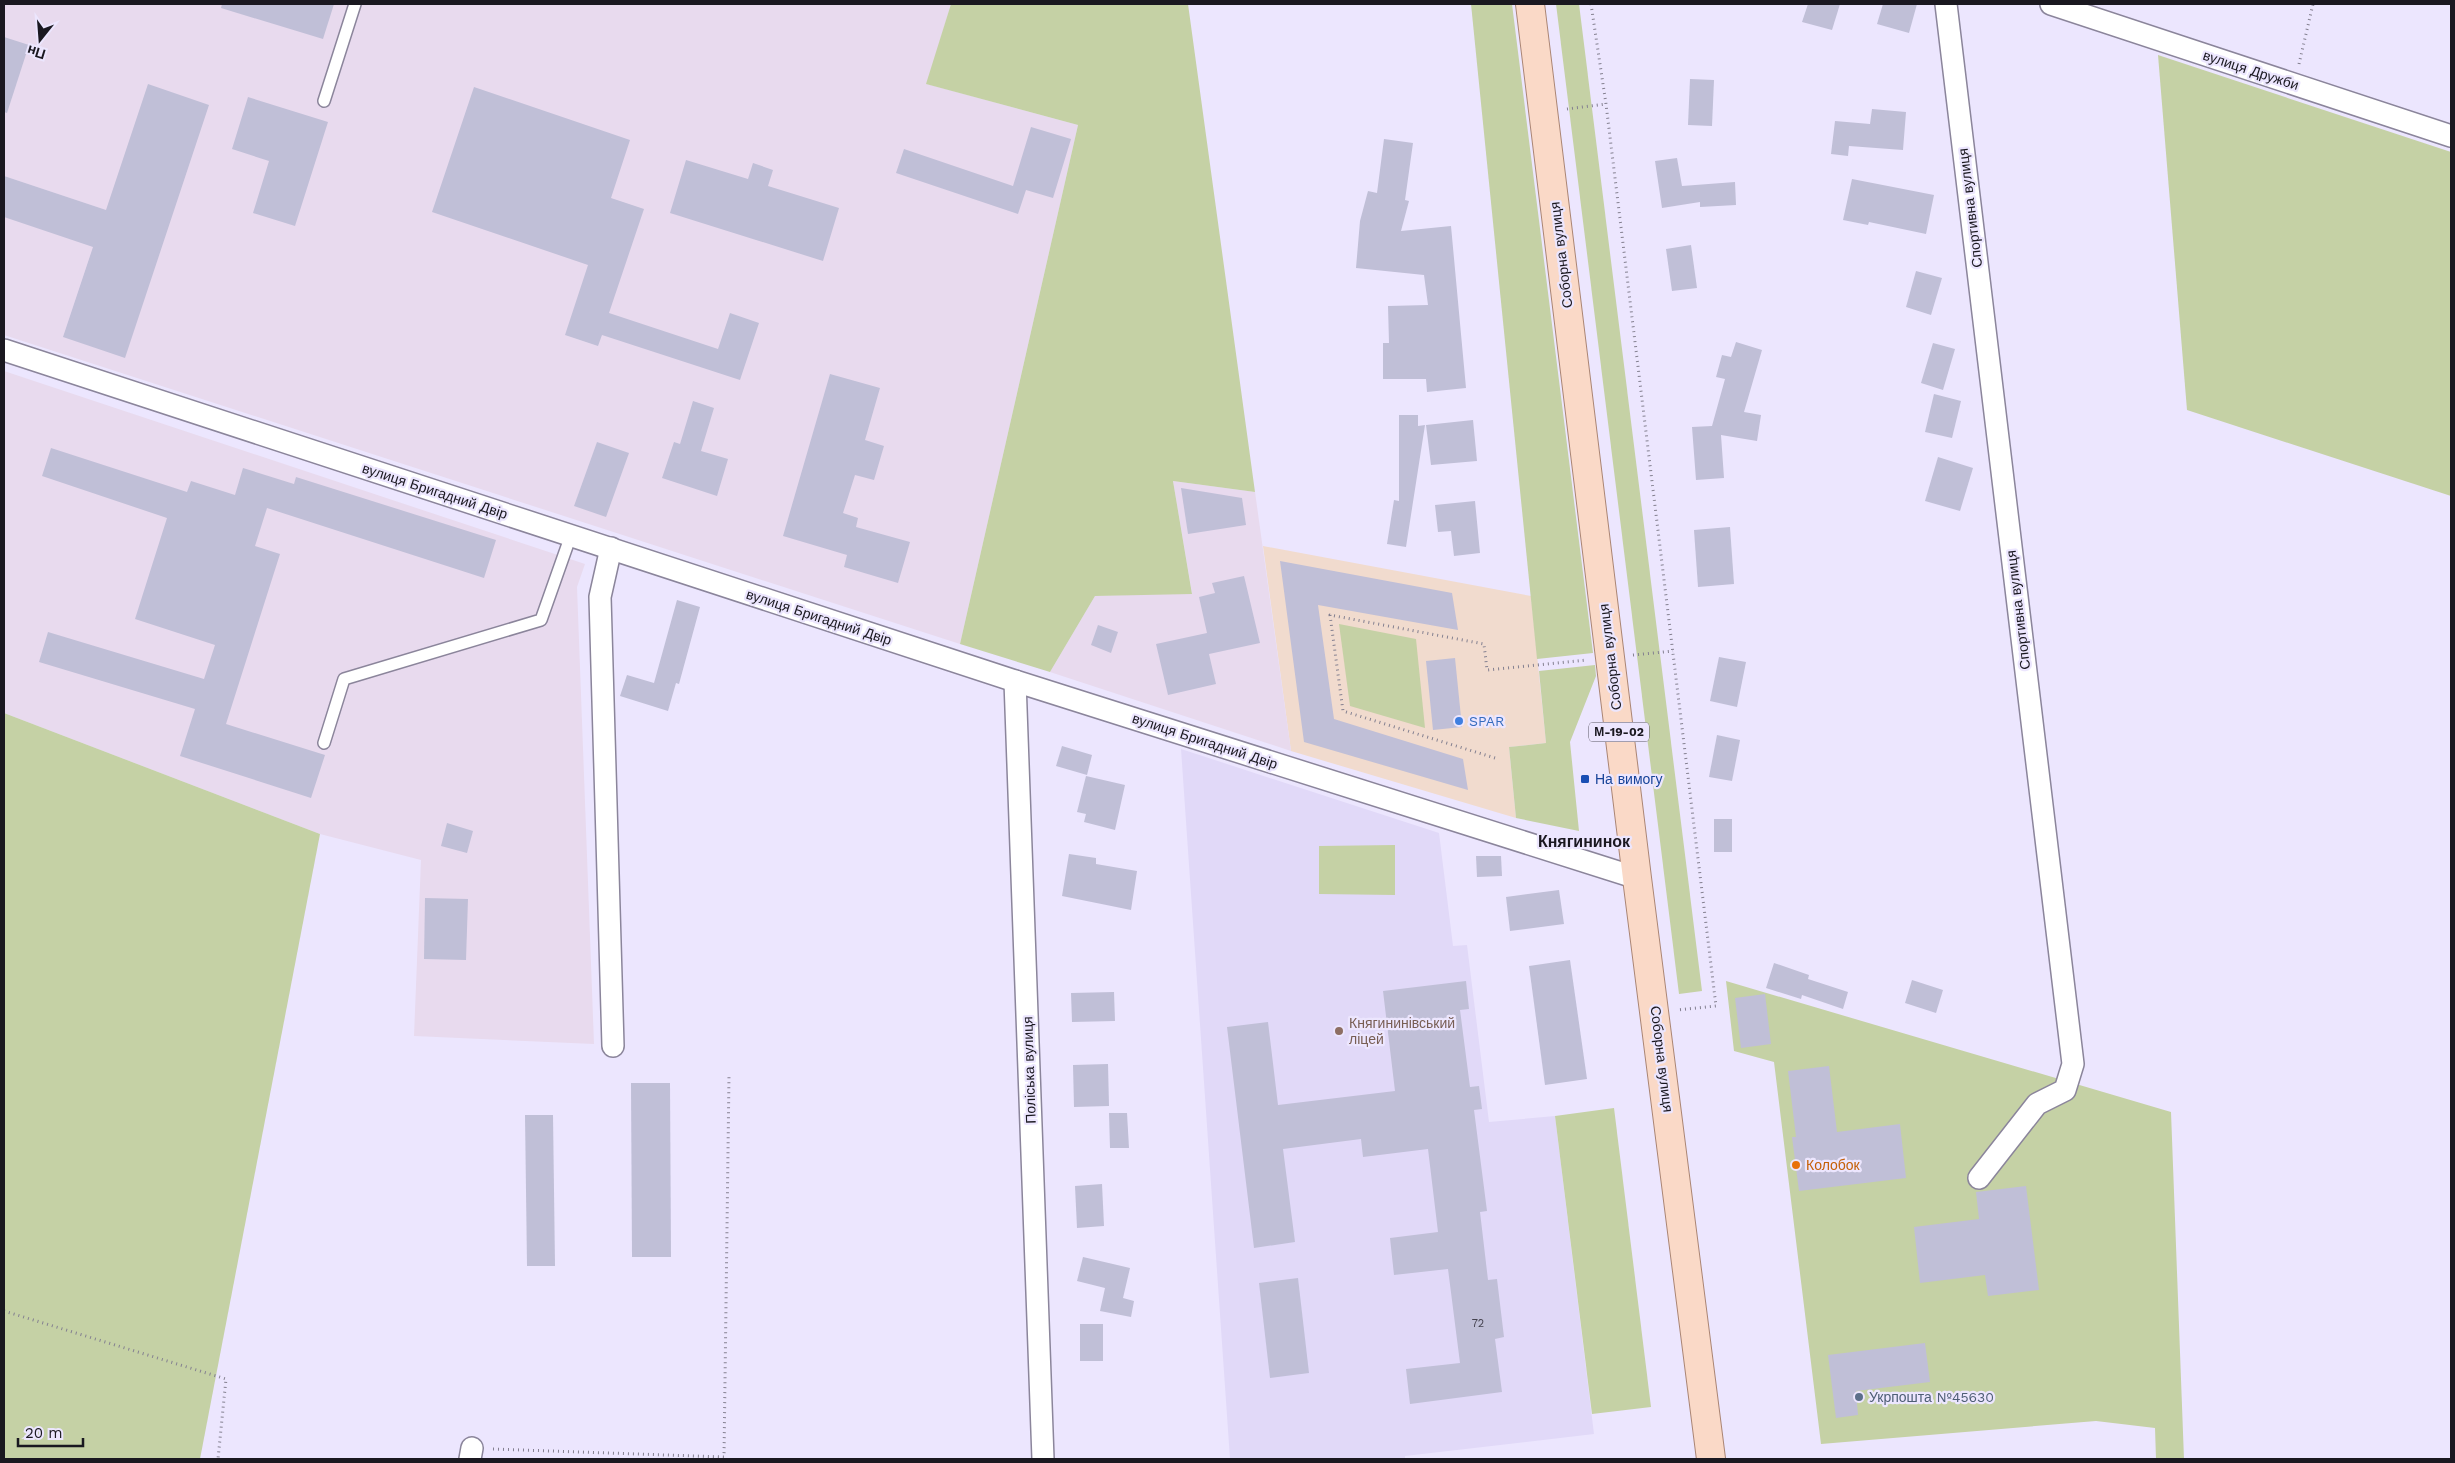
<svg xmlns="http://www.w3.org/2000/svg" width="2455" height="1463" font-family="'Work Sans',sans-serif">
<rect width="100%" height="100%" fill="#ece6fe"/>
<path fill="#f1dbce" d="M1263,546l268,50 15,147 -37,4 7,71 -225,-67z"/>
<g fill="#e8daee">
<path d="M4,4h947l-24,80 151,41 -118,519 -956,-309z"/>
<path d="M4,371l581,193 -8,23 17,457 -180,-8 7,-176 -101,-26 -316,-121z"/>
<path d="M1173,481l82,11 36,259 -241,-79 45,-76 97,-3z"/>
</g>
<path fill="#e1d9f8" d="M1181,749l258,84 14,113 14,-1 22,177 66,-6 39,318 -189,22v3h-175z"/>
<g fill="#c5d1a5">
<path d="M951,4h237l67,488 -82,-11 19,113 -97,2 -45,76 -90,-28 118,-519 -152,-41z"/>
<path d="M1471,4h41l81,649 -56,6z"/>
<path d="M1556,4h23l123,987 -23,3z"/>
<path d="M2158,55l293,97v344l-264,-86z"/>
<path d="M1339,624l77,15 9,89 -75,-22z"/>
<path d="M1595,665l1,11 -26,66 9,89 -63,-13 -7,-71 37,-4 -7,-72z"/>
<path d="M4,713l316,121 -120,625h-196z"/>
<path d="M1395,845v50l-76,-1v-48z"/>
<path d="M1726,981l445,131 13,347h-28l-1,-31 -59,-7 -275,23 -47,-382 -40,-11z"/>
<path d="M1614,1108l37,299 -59,7 -37,-298z"/>
</g>
<g fill="#c0bfd7">
<path d="M222,4h112l-11,35 -102,-31z"/>
<path d="M1808,4h32l-8,26 -30,-8z"/>
<path d="M1883,4h34l-8,29 -32,-9z"/>
<path d="M4,37l25,8 -22,68 -3,-1z"/>
<path d="M1690,79l24,1 -2,46 -24,-1z"/>
<path d="M148,84l61,21 -84,253 -62,-21 30,-90 -89,-30v-41l102,34z"/>
<path d="M474,87l156,53 -19,58 33,11 -35,104 109,36 12,-36 29,10 -19,57 -138,-45 -4,11 -33,-11 23,-70 -156,-53z"/>
<path d="M248,97l80,25 -33,104 -42,-13 16,-52 -37,-12z"/>
<path d="M1872,109l34,3 -3,38 -54,-4 -1,10 -17,-2 4,-33 35,3z"/>
<path d="M1031,127l40,12 -18,59 -27,-8 -8,24 -122,-41 8,-24 109,37z"/>
<path d="M1384,139l29,4 -8,57 4,1 -8,30 50,-5 15,162 -39,4 -1,-13h-43v-36h6l-1,-37 40,-1 -4,-30 -68,-7 4,-47 8,-30 9,2z"/>
<path d="M1677,158l5,28 53,-4 1,23 -36,2v-5l-38,6 -7,-47z"/>
<path d="M686,160l62,19 5,-16 20,7 -5,16 71,22 -16,53 -153,-48z"/>
<path d="M1852,179l82,16 -8,39 -57,-12 -1,3 -25,-5z"/>
<path d="M1691,245l6,43 -25,3 -6,-42z"/>
<path d="M1916,271l26,7 -11,37 -25,-8z"/>
<path d="M1736,342l26,8 -18,62 17,3 -4,26 -36,-6 3,43 -28,2 -4,-53 20,-1 13,-47 -9,-2 6,-22 9,2z"/>
<path d="M1933,343l22,6 -12,41 -22,-7z"/>
<path d="M830,374l50,14 -15,52 19,6 -10,34 -19,-5 -12,38 15,5 -2,9 54,15 -12,41 -54,-16 3,-12 -64,-19z"/>
<path d="M1934,394l27,7 -9,37 -27,-6z"/>
<path d="M693,401l21,7 -13,43 27,8 -11,37 -55,-18 12,-36 6,2z"/>
<path d="M1399,415h19v11l7,-1 -19,122 -19,-3 7,-44 5,1z"/>
<path d="M1473,420l4,41 -46,4 -5,-40z"/>
<path d="M597,442l32,11 -23,64 -32,-11z"/>
<path d="M51,448l136,44 4,-11 44,14 8,-27 51,16 2,-7 200,63 -12,38 -217,-70 -12,38 25,8 -54,170 99,31 -14,43 -131,-42 15,-47 -156,-47 9,-30 156,47 11,-34 -80,-26 32,-101 -125,-42z"/>
<path d="M1938,457l35,11 -13,43 -35,-10z"/>
<path d="M1181,488l61,10 4,27 -58,9z"/>
<path d="M1475,501l5,52 -26,3 -3,-25 -13,1 -3,-27z"/>
<path d="M1730,527l4,57 -36,3 -4,-57z"/>
<path d="M1280,561l172,32 6,37 -140,-25 16,114 129,40 5,31 -164,-48z"/>
<path d="M1244,576l16,67 -51,11 7,30 -48,11 -12,-51 51,-11 -8,-36 16,-4 -3,-10z"/>
<path d="M677,600l23,7 -21,77 -3,-1 -8,28 -48,-15 7,-21 27,8z"/>
<path d="M1098,625l20,7 -7,21 -20,-8z"/>
<path d="M1719,657l27,5 -9,45 -27,-6z"/>
<path d="M1455,658l7,69 -29,3 -7,-69z"/>
<path d="M1717,735l23,5 -8,41 -23,-4z"/>
<path d="M1062,746l30,9 -5,20 -31,-9z"/>
<path d="M1086,776l39,9 -10,45 -31,-8 2,-8 -9,-2z"/>
<rect x="1714" y="819" width="18" height="33"/>
<path d="M447,823l26,8 -6,22 -26,-7z"/>
<path d="M1069,854l27,4v6l41,7 -6,39 -69,-14z"/>
<path d="M1476,856h25l1,20 -25,1z"/>
<path d="M1559,890l5,34 -54,7 -4,-34z"/>
<path d="M425,898l43,1 -2,61 -42,-1z"/>
<path d="M1570,960l17,119 -42,6 -16,-119z"/>
<path d="M1774,963l35,12 -1,4 40,13 -5,17 -41,-14 -1,4 -35,-11z"/>
<path d="M1912,980l31,10 -7,23 -31,-10z"/>
<path d="M1466,981l3,28 -9,1 10,77 9,-1 3,23 -8,1 13,101 -7,1 8,68 9,-1 7,58 -9,2 7,53 -92,12 -4,-35 54,-6 -12,-94 -54,6 -4,-37 48,-6 -10,-83 -65,8 -2,-18 -78,10 12,93 -41,6 -27,-221 41,-5 10,83 117,-14 -12,-100z"/>
<path d="M1114,992l1,29 -43,1 -1,-29z"/>
<path d="M1765,994l6,50 -30,4 -6,-50z"/>
<path d="M1108,1064l1,42 -35,1 -1,-42z"/>
<path d="M1829,1066l8,66 63,-8 6,54 -107,13 -7,-54h4l-8,-66z"/>
<path d="M631,1083h39l1,174h-39z"/>
<path d="M1109,1113h18l2,35h-19z"/>
<path d="M525,1115h28l2,151h-28z"/>
<path d="M1102,1184l2,42 -27,2 -2,-42z"/>
<path d="M2026,1186l13,104 -51,6 -3,-21 -65,8 -6,-56 65,-8 -3,-27z"/>
<path d="M1083,1257l47,11 -7,30 11,3 -3,16 -31,-6 5,-23 -28,-7z"/>
<path d="M1298,1278l11,95 -39,5 -11,-95z"/>
<rect x="1080" y="1324" width="23" height="37"/>
<path d="M1925,1343l5,39 -74,9 2,24 -22,3 -8,-63z"/>
</g>
<g fill="none" stroke-linecap="round" stroke-linejoin="round">
<defs>
<g id="service">
<path d="M324,101l31,-97"/>
<path d="M324,743l20,-64 197,-59 30,-85"/>
</g>
<g id="minor">
<path d="M1946,4l127,1060 -8,26 -28,14 -58,74"/>
<path d="M2051,4l400,132"/>
<path d="M4,350l1011,331 622,197"/>
<path d="M611,548l-11,49 13,449"/>
<path d="M1015,681l28,778"/>
<path d="M470,1459l2,-11"/>
</g>
<path id="primary" d="M1530,4l107,874 74,581"/>
</defs>
<use href="#service" stroke="#8b859b" stroke-width="14"/>
<use href="#minor" stroke="#8b859b" stroke-width="24"/>
<use href="#primary" stroke="#aa8574" stroke-width="30"/>
<g stroke="#848090" stroke-width="3" stroke-dasharray="1 4" stroke-linecap="butt">
<path d="M1591,4l15,100 110,902 -39,4"/>
<path d="M2299,64l14,-60"/>
<path d="M1567,109l39,-5"/>
<path d="M1633,655l40,-4"/>
<path d="M1495,758l-152,-47 -13,-96 154,29 3,26 100,-10"/>
<path d="M4,1311l222,68 -8,80"/>
<path d="M493,1449l231,8 5,-382"/>
</g>
<use href="#service" stroke="#fff" stroke-width="11"/>
<use href="#minor" stroke="#fff" stroke-width="21"/>
<use href="#primary" stroke="#fad9c7" stroke-width="28"/>
</g>
<circle fill="#3f7fe0" stroke="#ece6fe" stroke-width="2" cx="1459" cy="721" r="5"/>
<rect fill="#1a4fb4" stroke="#ece6fe" stroke-width="2" x="1580" y="774" width="10" height="10" rx="2.5"/>
<circle fill="#8d6e63" stroke="#ece6fe" stroke-width="2" cx="1339" cy="1031" r="5"/>
<circle fill="#e8710a" stroke="#ece6fe" stroke-width="2" cx="1796" cy="1165" r="5"/>
<circle fill="#5c6f8a" stroke="#ece6fe" stroke-width="2" cx="1859" cy="1397" r="5"/>
<g text-anchor="middle" stroke-width="4.5" stroke-linejoin="round" paint-order="stroke">
<g font-size="11" fill="#44424e">
<text x="1478" y="1327">72</text>
</g>
<rect fill="#ece6fe" stroke="#595663" stroke-width="1" x="1589" y="722.5" width="60" height="19" rx="4"/>
<g font-size="12" font-weight="bold" fill="#1a1820">
<text x="1619" y="736">М-19-02</text>
</g>
<g font-size="14" fill="#1a1820" stroke="#ece6fe">
<text transform="translate(2251 70) rotate(18)" y="5">вулиця Дружби</text>
<text transform="translate(1970 208) rotate(-97)" y="5">Спортивна вулиця</text>
<text transform="translate(1561 255) rotate(-97)" y="5">Соборна вулиця</text>
<text transform="translate(435 491) rotate(18)" y="5">вулиця Бригадний Двір</text>
<text transform="translate(2018 610) rotate(-97)" y="5">Спортивна вулиця</text>
<text transform="translate(819 617) rotate(18)" y="5">вулиця Бригадний Двір</text>
<text transform="translate(1610 657) rotate(-97)" y="5">Соборна вулиця</text>
<text transform="translate(1205 741) rotate(18)" y="5">вулиця Бригадний Двір</text>
<text transform="translate(1662 1059) rotate(83)" y="5">Соборна вулиця</text>
<text transform="translate(1029 1070) rotate(-92)" y="5">Поліська вулиця</text>
</g>
<g font-size="14" fill="#366cbe" stroke="#ece6fe" text-anchor="start">
<text x="1469" y="726">SPAR</text>
</g>
<g font-size="14" fill="#164399" stroke="#ece6fe" text-anchor="start">
<text x="1595" y="784">На вимогу</text>
</g>
<g font-size="14" fill="#785e54" stroke="#ece6fe" text-anchor="start">
<text x="1349" y="1028">Княгининівський<tspan x="1349" dy="16">ліцей</tspan></text>
</g>
<g font-size="14" fill="#c56008" stroke="#ece6fe" text-anchor="start">
<text x="1806" y="1170">Колобок</text>
</g>
<g font-size="14" fill="#4e5e75" stroke="#ece6fe" text-anchor="start">
<text x="1869" y="1402">Укрпошта №45630</text>
</g>
<g font-size="16" font-weight="bold" fill="#1a1820" stroke="#ece6fe">
<text x="1584" y="847">Княгининок</text>
</g>
</g>
<rect width="2455" height="1463" fill="none" stroke="#1a1820" stroke-width="10"/>
<g transform="translate(40 40) rotate(197)" stroke="#ece6fe" stroke-width="4" paint-order="stroke">
<path d="M0-4L9 19L0 12L-9 19Z" fill="#1a1820"/>
<text y="-8" font-size="14" font-weight="bold" text-anchor="middle" fill="#1a1820">Пн</text>
</g>
<path d="M18 1438v8h65v-8" fill="none" stroke="#1a1820" stroke-width="2.5"/>
<text x="25" y="1438" font-size="15" fill="#1a1820" stroke="#ece6fe" stroke-width="4" paint-order="stroke">20 m</text>
</svg>
